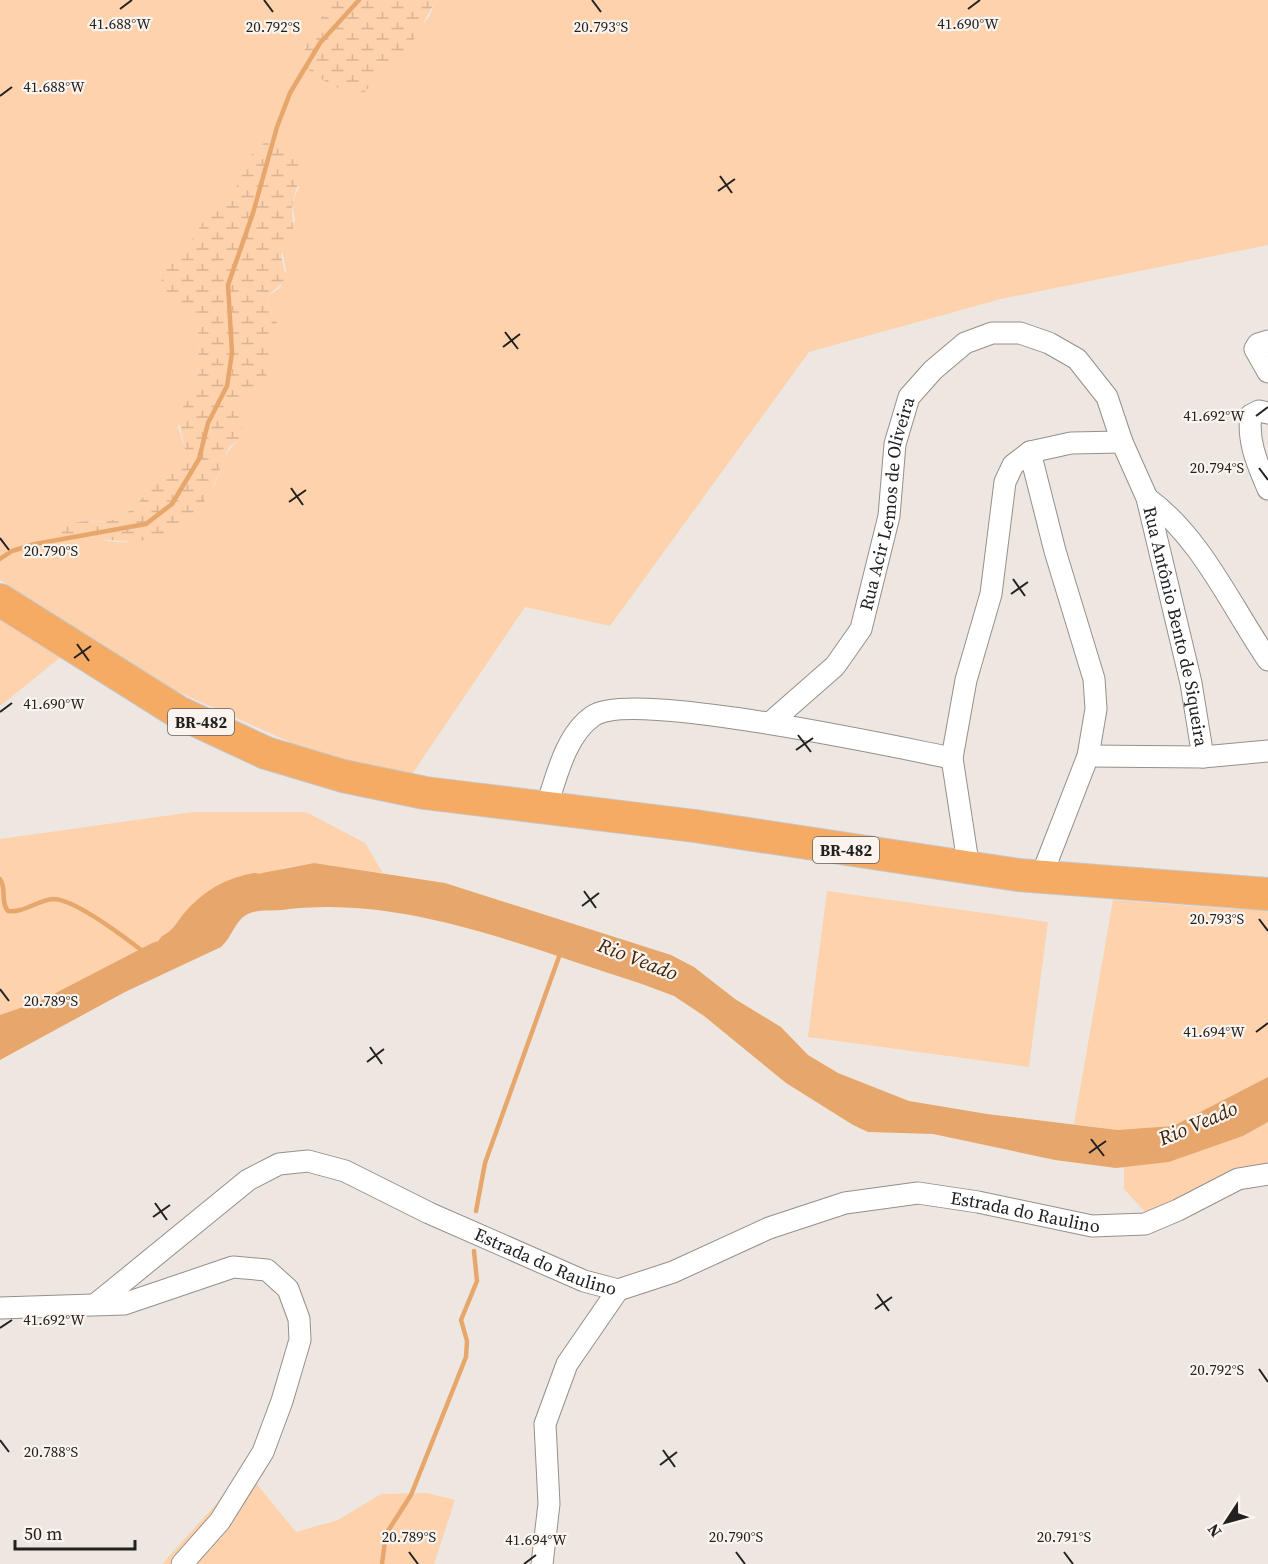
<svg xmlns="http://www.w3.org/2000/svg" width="1268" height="1564" font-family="'Source Serif 4',serif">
<defs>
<pattern id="wetland-marsh" width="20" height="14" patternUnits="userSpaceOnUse" patternTransform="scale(1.5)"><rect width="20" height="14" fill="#fdd2ac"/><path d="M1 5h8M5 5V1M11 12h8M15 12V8" fill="none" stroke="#d9b494"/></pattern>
</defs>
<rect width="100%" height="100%" fill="#eee7e1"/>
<g fill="#fdd2ac" fill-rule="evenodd">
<path d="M0,0h333l-29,48 56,49 69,-80 7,-17h832v245l-267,54 -192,53 -199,274 -85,-19 -119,176 -56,-14 -174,-78 -176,-111zM269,138l30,49 -7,17 3,16 -13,30 4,20 -6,18 -12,8 1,12 8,15 -7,18 1,11 -30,54 2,31c-25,17 -19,36 -34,58 -14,22 -50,39 -74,46 -15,4 -37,-2 -50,-6l-7,-14h31l8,-2 26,-18 18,-25 22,-16 2,-12 -7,-21 4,-19 15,-19 2,-51 -3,-16 -22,-20 -11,-15 -3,-12 2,-9 4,-8 26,-19 28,-34 12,-7 19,-43z"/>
<path d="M0,607l67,45 -67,54z"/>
<path d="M193,812h113l59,31 18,30 -69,-10 -30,5 -46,16 -60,51 -26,8 -112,58 -40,14v-176z"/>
<path d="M827,891l221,31 -19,145 -221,-30z"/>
<path d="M1113,900l123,9h32v168l-95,49 -55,4 -44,-6z"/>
<path d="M1268,1122v53l-118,42 -26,-28v-22l45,-5 74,-26z"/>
<path d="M246,1471l50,61 42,-12 43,-26 46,-1 28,7 -21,64h-272z"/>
</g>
<g fill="url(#wetland-marsh)">
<path d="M333,0h103l-21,38 -55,59 -31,-13 -29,-20 9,-27z"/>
<path d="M269,138l9,1 24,31 -10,34 1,26 -12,25 5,24 -18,17 1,12 8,15 -7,18 2,11 -6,25 -25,29 2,31 -14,10 -19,48 -18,20 -33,23 -26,4 -35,-3 -13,-4 -21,2 -4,-8c22,-15 41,-2 58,-11 23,-12 26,-25 43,-42 6,-6 15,-11 22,-16l2,-12 -7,-29 4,-11 15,-19 2,-51 -3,-16 -22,-20 -11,-15 -3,-12 2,-9 4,-8 26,-19 19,-29 20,-12 20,-43z"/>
</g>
<path fill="#e7a76c" d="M314,863l131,20 226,72 23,12 41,32 46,28 27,28 30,18 71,28 78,13 131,16 26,-2 29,-2 95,-49v45l-25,14 -74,26 -53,6 -61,-8 -122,-26 -65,-2 -15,-7 -67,-42 -82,-67 -30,-20 -32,-12c-115,-36 -238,-90 -360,-74 -12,1 -26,-1 -36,5 -11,6 -14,22 -25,32l-96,45 -125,68v-45l40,-14 112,-58 26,-8 60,-51 24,-11z"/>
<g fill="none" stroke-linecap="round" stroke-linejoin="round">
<g stroke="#e7a76c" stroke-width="4.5">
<path d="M0,559l12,-8 23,-7 111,-20 26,-20 27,-45 9,-36 19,-37 5,-33 -4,-68 25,-72 24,-86 13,-34 30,-50 39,-43"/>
<path d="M0,879c7,10 0,23 8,32 16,2 30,-11 45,-12 22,0 74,40 92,54"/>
<path d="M476,1211l9,-48 75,-209"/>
<path d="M382,1564l4,-30 25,-39 55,-138 1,-16 -6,-21 16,-39 -3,-30"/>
</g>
<path stroke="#e7a76c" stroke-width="28" d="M171,947c11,-6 16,-14 23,-24 16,-19 37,-32 61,-36"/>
<defs>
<g id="minor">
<path d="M1268,341l-10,3 -3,5 13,23"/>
<path d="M1268,413l-9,-2 -8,4c-4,27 7,50 17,74"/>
<path d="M1030,452l25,99 39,128 2,30 -8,47 -47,121"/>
<path d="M1147,498c54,39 84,108 121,162"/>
<path id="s1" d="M770,723l65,-57 26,-37 28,-113 6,-72 14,-47 24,-27 32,-27 27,-10h28l29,10 28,16 30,38 15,45 25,56 44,185 12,74"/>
<path d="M1088,756l115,1 65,-6"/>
<path d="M546,808c10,-29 19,-73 47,-92 38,-27 302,31 359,42"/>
<path d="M969,869l-17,-111 14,-78 25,-86 14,-112 8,-17 17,-13 41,-9 51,-1"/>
<path id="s2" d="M96,1304l152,-124 31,-16 29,-3 37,10 84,42 155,68 34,9 55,-18 96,-44 76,-25 73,-10 60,9 114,24 53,-2 33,-14 60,-31 30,-5"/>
<path d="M0,1308l124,-4 109,-37 34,3 21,19 11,30 1,21 -18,61 -19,51 -43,69 -38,43"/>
<path d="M542,1564l7,-60 -4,-80 22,-60 51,-74"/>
</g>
<path id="highway" d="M0,600l178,112 88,41 77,23 82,17 270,33 323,49 250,19"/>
</defs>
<use href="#minor" stroke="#968f8a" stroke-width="23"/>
<use href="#highway" stroke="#c6c5c5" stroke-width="34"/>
<use href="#minor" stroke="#fff" stroke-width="21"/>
<use href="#highway" stroke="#f6ab64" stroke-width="32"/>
</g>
<path fill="none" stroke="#23211f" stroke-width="2" d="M264,0l9,12M592,0l9,12M120,9l12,-9M968,9l12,-9M0,96l12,-9M720,176l12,17M718,191l17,-12M505,332l13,17M503,347l17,-13M1256,416l12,-9M1259,468l9,12M291,488l12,17M289,502l17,-12M0,538l9,12M1013,579l12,17M1011,594l17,-12M77,644l12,17M74,658l17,-12M0,712l12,-9M798,735l13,17M796,750l17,-12M584,891l12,17M582,906l17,-13M1259,919l9,12M0,989l9,12M1256,1032l12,-9M370,1047l12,17M367,1062l17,-13M1091,1139l13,17M1089,1153l17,-12M155,1203l12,17M153,1217l17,-12M877,1294l12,17M875,1309l17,-12M0,1328l12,-8M1259,1369l9,13M0,1440l9,12M663,1450l12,17M660,1465l17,-13M409,1552l9,12M736,1552l9,12M1064,1552l9,12M524,1564l12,-9"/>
<g text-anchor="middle" stroke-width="4.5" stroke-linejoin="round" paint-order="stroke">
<g fill="#fbf4ee" stroke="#64605d" stroke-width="1.5">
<rect x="168" y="709" width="66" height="26" rx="4.5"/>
<rect x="813" y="837" width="66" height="26" rx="4.5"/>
</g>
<g font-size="16" font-weight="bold" fill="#23211f">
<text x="201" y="728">BR-482</text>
<text x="846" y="856">BR-482</text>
</g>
<g font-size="18" fill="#23211f" stroke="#fbf4ee">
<text dy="6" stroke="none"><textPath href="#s1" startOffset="260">Rua Acir Lemos de Oliveira</textPath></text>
<text dy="6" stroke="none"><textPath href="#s1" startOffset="856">Rua Antônio Bento de Siqueira</textPath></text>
<text dy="6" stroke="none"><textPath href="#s2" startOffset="1023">Estrada do Raulino</textPath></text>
<text dy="6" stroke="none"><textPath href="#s2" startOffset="519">Estrada do Raulino</textPath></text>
</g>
<g font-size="20" font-style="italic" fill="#3d2409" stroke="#fbf4ee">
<text transform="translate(638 959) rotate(21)" y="7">Rio Veado</text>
<text transform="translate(1198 1123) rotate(-23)" y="7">Rio Veado</text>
</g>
</g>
<g font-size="15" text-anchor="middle" fill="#23211f" stroke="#fbf4ee" stroke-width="4.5" stroke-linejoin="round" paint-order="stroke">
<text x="120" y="29">41.688°W</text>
<text x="968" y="29">41.690°W</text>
<text x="273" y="32">20.792°S</text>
<text x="601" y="32">20.793°S</text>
<text x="54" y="92">41.688°W</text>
<text x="1214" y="421">41.692°W</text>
<text x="1217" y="473">20.794°S</text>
<text x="51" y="556">20.790°S</text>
<text x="54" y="709">41.690°W</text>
<text x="1217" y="924">20.793°S</text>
<text x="51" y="1006">20.789°S</text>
<text x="1214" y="1037">41.694°W</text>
<text x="54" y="1325">41.692°W</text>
<text x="1217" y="1375">20.792°S</text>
<text x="51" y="1457">20.788°S</text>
<text x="409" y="1542">20.789°S</text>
<text x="736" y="1542">20.790°S</text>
<text x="1064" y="1542">20.791°S</text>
<text x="536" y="1545">41.694°W</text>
</g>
<g transform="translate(1226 1522) rotate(234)" stroke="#fbf4ee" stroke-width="4.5" paint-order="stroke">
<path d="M0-4.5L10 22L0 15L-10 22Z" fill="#23211f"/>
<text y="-9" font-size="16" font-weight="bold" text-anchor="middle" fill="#23211f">N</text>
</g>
<path d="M15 1540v9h120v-9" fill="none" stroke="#23211f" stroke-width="3"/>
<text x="24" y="1540" font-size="18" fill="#23211f" stroke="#fbf4ee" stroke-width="4.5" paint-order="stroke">50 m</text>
</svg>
